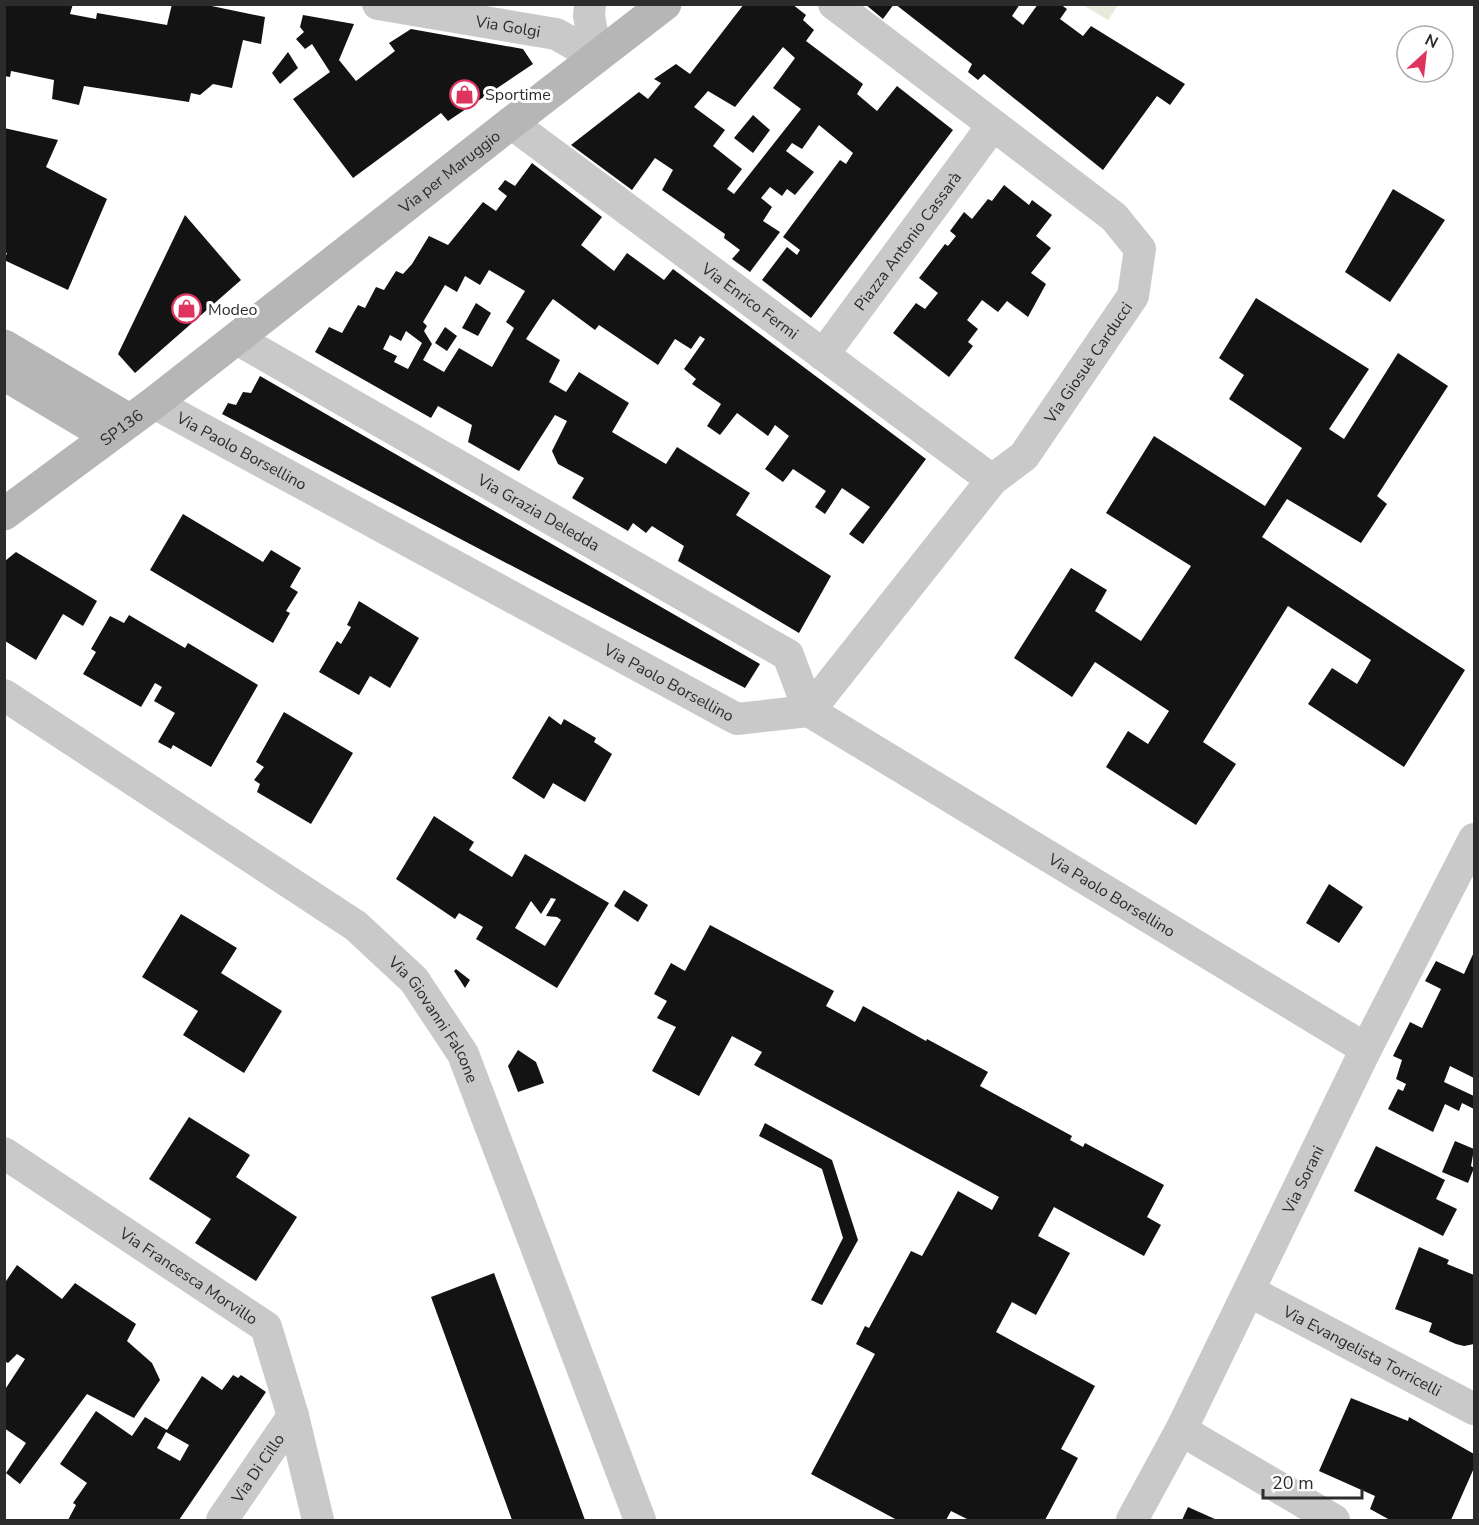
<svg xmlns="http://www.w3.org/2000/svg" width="1479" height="1525" font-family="'Nunito Sans',sans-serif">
<rect width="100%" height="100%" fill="#fff"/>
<path fill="#e5eada" d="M1083,5h35l-10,15z"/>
<g fill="#131313" fill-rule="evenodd">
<path d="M4,4h69l-3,10 26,5 1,-6 70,12 5,-21h30l63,13 -4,27 -18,-4 -11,48 -19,-4 -13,11 -9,-2 -2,9 -105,-16 -5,19 -27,-6 2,-19 -43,-9 -1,6 -6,-1z"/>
<path d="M744,4h48l14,11 -3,5 11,10 -8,11 57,43 -6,10 20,17 20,-25 56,44 -142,188 -49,-38 25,-33 10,8 3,-5 -17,-13 57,-77 6,4 7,-11 -34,-28 -17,24 -10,-6 -6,8 28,21 -19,23 -8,-6 -5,7 -12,-9 -9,11 11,9 -9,14 17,11 -30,40 -18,-13 8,-9 -16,-12 1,-4 -63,-44 11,-20 -18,-12 -23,32 -61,-45 68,-53 9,7 13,-16 -7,-4 22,-15 14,10zM783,47l12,11 -22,30 28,21 -67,85 -7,-5 15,-20 -29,-23 12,-16 -31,-23 14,-16 27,16z"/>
<path d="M865,4h29l-11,15z"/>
<path d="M895,4h125l-8,12 11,9 15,-21h22l7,5 -7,10 23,17 8,-10 94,58 -15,21 -13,-9 -54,74 -119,-96 -6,6 -10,-8 4,-8z"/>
<path d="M303,15l51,9 -15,36 17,21 39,-30 -6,-8 22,-14 112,20 10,15 -85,57 -7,-8 -88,65 -60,-79 37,-27 -18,-28 -7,5 -9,-10 8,-7 -4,-5z"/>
<path d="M288,52l10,16 -18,16 -8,-11z"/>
<path d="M753,115l17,15 -17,23 -19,-15z"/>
<path d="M4,128l54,12 -12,27 61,32 -39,91 -64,-30 3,-7 -3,-1z"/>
<path d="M532,163l70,54 -21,28 33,26 13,-18 37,27 9,-11 253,190 -63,85 -14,-10 21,-27 -28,-19 -17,26 -10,-7 11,-16 -33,-22 -10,13 -18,-13 24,-33 -14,-11 -7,11 -31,-23 -17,22 -13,-9 14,-22 -29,-20 4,-5 -12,-10 21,-30 -5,-3 -9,13 -16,-10 -17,26 -59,-40 -4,5 -42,-31 -6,8 -21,32 34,21 -11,22 17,10 13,-20 50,31 -17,29 54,32 11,-17 73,46 -14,22 95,61 -32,57 -121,-72 6,-15 -32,-20 -6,7 -13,-10 -5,8 -56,-33 12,-20 -26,-14 -6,-13 15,-30 -12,-6 -36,56 -51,-29 4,-17 -34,-19 -7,12 -116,-66 14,-25 13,6 16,-28 7,3 11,-21 8,3 12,-19 7,3 9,-10 17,-28 19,9 35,-43 13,9 11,-15 -9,-7 7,-9 10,6zM489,270l36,21 -19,31 8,6 -22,39 -33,-19 -15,24 -21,-12 9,-16 -8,-13 3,-5 -4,-4 22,-37 12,7 8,-16 15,9zM406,331l16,12 -14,26 -14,-7 3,-6 -14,-7 7,-14 11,6z"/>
<path d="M1004,185l25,20 3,-5 20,15 -16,21 15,12 -20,25 15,11 -18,33 -21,-16 -9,11 -16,-12 -15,20 11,9 -10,13 5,4 -24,31 -56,-44 23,-30 9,6 13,-16 -19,-15 26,-34 3,2 8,-10 -6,-5 14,-19 8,7 16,-20 4,2z"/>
<path d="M1393,189l52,31 -55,82 -45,-30z"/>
<path d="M185,215l56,65 -106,93 -17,-19z"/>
<path d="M1256,298l113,71 -40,60 15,10 54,-86 50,33 -71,110 10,8 -26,39 -74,-44 -25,38 203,133 -61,97 -96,-63 24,-36 25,16 14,-24 -83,-54 -85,136 33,22 -40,61 -90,-58 22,-36 20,13 21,-33 -74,-49 -23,35 -58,-39 57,-90 36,22 -12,21 46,30 50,-75 -85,-53 48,-77 111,70 37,-58 -73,-49 15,-24 -25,-17z"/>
<path d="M476,303l15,10 -13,23 -16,-8z"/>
<path d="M445,327l12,9 -10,15 -12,-8z"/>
<path d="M260,376l500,288 -15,24 -523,-274 6,-11 8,2 7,-13 8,1z"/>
<path d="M183,514l80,48 8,-12 30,18 -11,19 8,5 -12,19 4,2 -17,30 -123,-73z"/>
<path d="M16,552l81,49 -14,25 -20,-12 -27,46 -31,-19v-80z"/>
<path d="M359,601l60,37 -29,50 -20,-12 -11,19 -40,-23 18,-31 4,3 10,-17 -4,-2z"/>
<path d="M129,615l56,33 3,-5 70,42 -47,82 -38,-22 -2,4 -13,-7 17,-29 -21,-12 8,-14 -7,-4 -14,24 -58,-33 13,-22 -5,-3 19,-33 14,7z"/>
<path d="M284,712l69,41 -42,71 -54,-32 3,-8 -6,-4 10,-13 -8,-5z"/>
<path d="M549,716l12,9 3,-6 32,19 -2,4 18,12 -27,48 -32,-19 -9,16 -32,-21z"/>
<path d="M434,816l40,26 -5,8 43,27 13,-23 84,49 -52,85 -81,-49 7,-12 -24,-14 -4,6 -59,-40zM551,898l5,1 -10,17 11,1 4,3 -16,26 -30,-18 16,-27 10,13z"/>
<path d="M1329,884l34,23 -24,36 -33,-20z"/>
<path d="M624,890l24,15 -10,17 -24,-16z"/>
<path d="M181,914l56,34 -16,25 61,38 -38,62 -61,-38 15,-24 -56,-34z"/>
<path d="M710,925l124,66 -8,15 29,16 8,-16 63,35 1,-2 61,33 -8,14 92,50 -2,4 13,7 2,-4 79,42 -17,32 14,8 -17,31 -90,-49 -16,29 32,17 -34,62 -24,-13 -16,30 99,54 -34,63 17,9 -33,62h-76l-18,-9 -5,9h-49l-86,-46 64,-120 -19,-10 9,-18 4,2 42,-77 11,5 36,-65 34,19 7,-13 -245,-132 8,-13 -30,-16 -33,60 -47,-25 24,-44 -19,-9 10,-17 -13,-7 17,-31 14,8z"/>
<path d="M1474,952v126l-24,-12 -6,16 30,14v13l-12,-6 -3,8 -14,-7 -12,28 -45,-23 10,-20 5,2 3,-7 -10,-5 6,-19 -9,-4 17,-34 12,6 19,-39 -16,-8 11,-20 28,13z"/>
<path d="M456,969l14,11 -5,8 -11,-17z"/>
<path d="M518,1050l18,12 8,21 -26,9 -10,-26z"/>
<path d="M189,1117l61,38 -14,22 61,40 -41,64 -61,-38 16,-24 -62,-40z"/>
<path d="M765,1123l67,37 26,80 -36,65 -11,-5 32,-62 -21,-69 -63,-33z"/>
<path d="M1455,1141l19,8 -3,17 3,2 -6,15 -26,-11z"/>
<path d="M1376,1146l69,34 -9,19 21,10 -14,27 -89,-45z"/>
<path d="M1419,1247l30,13 -2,4 27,11v69l-10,2 -8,-2 -27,-12 3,-9 -37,-14z"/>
<path d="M17,1265l45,34 13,-16 61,41 -9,17 25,22 8,17 -26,38 -47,-24 -67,90 -14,-11 20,-30 -22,-15v-37l21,-32 -8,-5 -9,9 -4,-2v-77z"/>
<path d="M494,1273l91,247h-73l-81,-223z"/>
<path d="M233,1375l5,3 3,-3 25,17 -87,128h-111l8,-15 -3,-2 14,-20 -27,-19 36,-53 36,25 13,-19 22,13 35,-54 20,14zM166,1432l23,13 -9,16 -23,-13z"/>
<path d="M1351,1398l57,23 1,-4 65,37v14l-23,52h-61l-20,-11 5,-13 -56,-25z"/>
<path d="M1188,1507l29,13h-35z"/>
</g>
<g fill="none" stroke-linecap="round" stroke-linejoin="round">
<g stroke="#c9c9c9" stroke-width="32">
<path id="s1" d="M378,4l178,30 41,23"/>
<path d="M590,4l-1,12 8,41"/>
<path id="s2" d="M511,123l481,357"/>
<path id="s3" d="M237,339l551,316 21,56"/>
<path id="s4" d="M823,355l170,-230"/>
<path id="s5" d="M154,403l583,316 72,-8 557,338"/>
<path id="s6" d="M4,695l352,231 58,54 49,74 177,466"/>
<path id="s7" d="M809,711l183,-231 32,-24 109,-160 7,-47 -26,-32 -280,-213"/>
<path id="s8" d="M4,1153l262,174 27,89 25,104"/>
<path id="s9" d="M1249,1291l225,118"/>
<path d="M1181,1430l153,90"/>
<path id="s10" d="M222,1520l71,-104"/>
<path id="s11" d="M1132,1520l49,-90 185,-381 108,-210"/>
</g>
<g stroke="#b6b6b6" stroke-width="33">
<path d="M4,346l125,74"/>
<path d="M4,374l104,62"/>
<path id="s12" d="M4,514l150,-111 357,-280 154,-119"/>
</g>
</g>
<defs>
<symbol id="shop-ring" viewBox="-11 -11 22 22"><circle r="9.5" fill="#fff" stroke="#de345d" stroke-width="1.5"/><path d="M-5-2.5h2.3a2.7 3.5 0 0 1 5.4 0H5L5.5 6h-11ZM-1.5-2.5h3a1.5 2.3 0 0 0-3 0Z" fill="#de345d"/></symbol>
</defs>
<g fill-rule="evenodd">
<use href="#shop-ring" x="448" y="78" width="33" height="33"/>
<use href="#shop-ring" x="170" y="292" width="33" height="33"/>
</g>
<g text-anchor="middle" stroke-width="6" stroke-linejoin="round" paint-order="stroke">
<g font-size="16" fill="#2c2c2c" stroke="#fff">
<text dy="6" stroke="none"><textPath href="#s1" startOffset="132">Via Golgi</textPath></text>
<text dy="6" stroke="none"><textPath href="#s12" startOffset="562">Via per Maruggio</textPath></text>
<text dy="6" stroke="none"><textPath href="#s4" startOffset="142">Piazza Antonio Cassarà</textPath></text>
<text dy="6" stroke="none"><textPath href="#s2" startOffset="298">Via Enrico Fermi</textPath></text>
<text dy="6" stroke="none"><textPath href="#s7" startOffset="448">Via Giosuè Carducci</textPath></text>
<text dy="6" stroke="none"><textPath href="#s12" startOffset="146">SP136</textPath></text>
<text dy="6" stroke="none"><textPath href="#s5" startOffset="100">Via Paolo Borsellino</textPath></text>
<text dy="6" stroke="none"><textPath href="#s3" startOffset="348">Via Grazia Deledda</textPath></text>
<text dy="6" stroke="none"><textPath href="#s5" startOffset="586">Via Paolo Borsellino</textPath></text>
<text dy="6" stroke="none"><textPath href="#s5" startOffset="1090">Via Paolo Borsellino</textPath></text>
<text dy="6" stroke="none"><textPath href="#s6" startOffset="544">Via Giovanni Falcone</textPath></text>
<text dy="6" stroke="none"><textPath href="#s11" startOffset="381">Via Sorani</textPath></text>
<text dy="6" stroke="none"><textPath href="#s8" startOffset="222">Via Francesca Morvillo</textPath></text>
<text dy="6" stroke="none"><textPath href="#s9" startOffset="128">Via Evangelista Torricelli</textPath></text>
<text dy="6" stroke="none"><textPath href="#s10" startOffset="63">Via Di Cillo</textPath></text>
</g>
<g font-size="16" fill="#2c2c2c" stroke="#fff" text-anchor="start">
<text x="485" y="100">Sportime</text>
<text x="208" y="315">Modeo</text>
</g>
</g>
<rect width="1479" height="1525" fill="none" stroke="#2c2c2c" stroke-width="12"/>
<g transform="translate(1425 54) rotate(27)"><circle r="28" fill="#ffffff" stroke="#ababab" stroke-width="1.5"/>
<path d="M0-4.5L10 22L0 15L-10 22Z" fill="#de345d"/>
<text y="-9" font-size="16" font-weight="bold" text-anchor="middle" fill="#2c2c2c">N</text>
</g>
<path d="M1263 1489v9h99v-9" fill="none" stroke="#2c2c2c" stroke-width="3"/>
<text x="1272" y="1489" font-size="18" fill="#2c2c2c" stroke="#ffffff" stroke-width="4.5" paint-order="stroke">20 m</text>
</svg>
